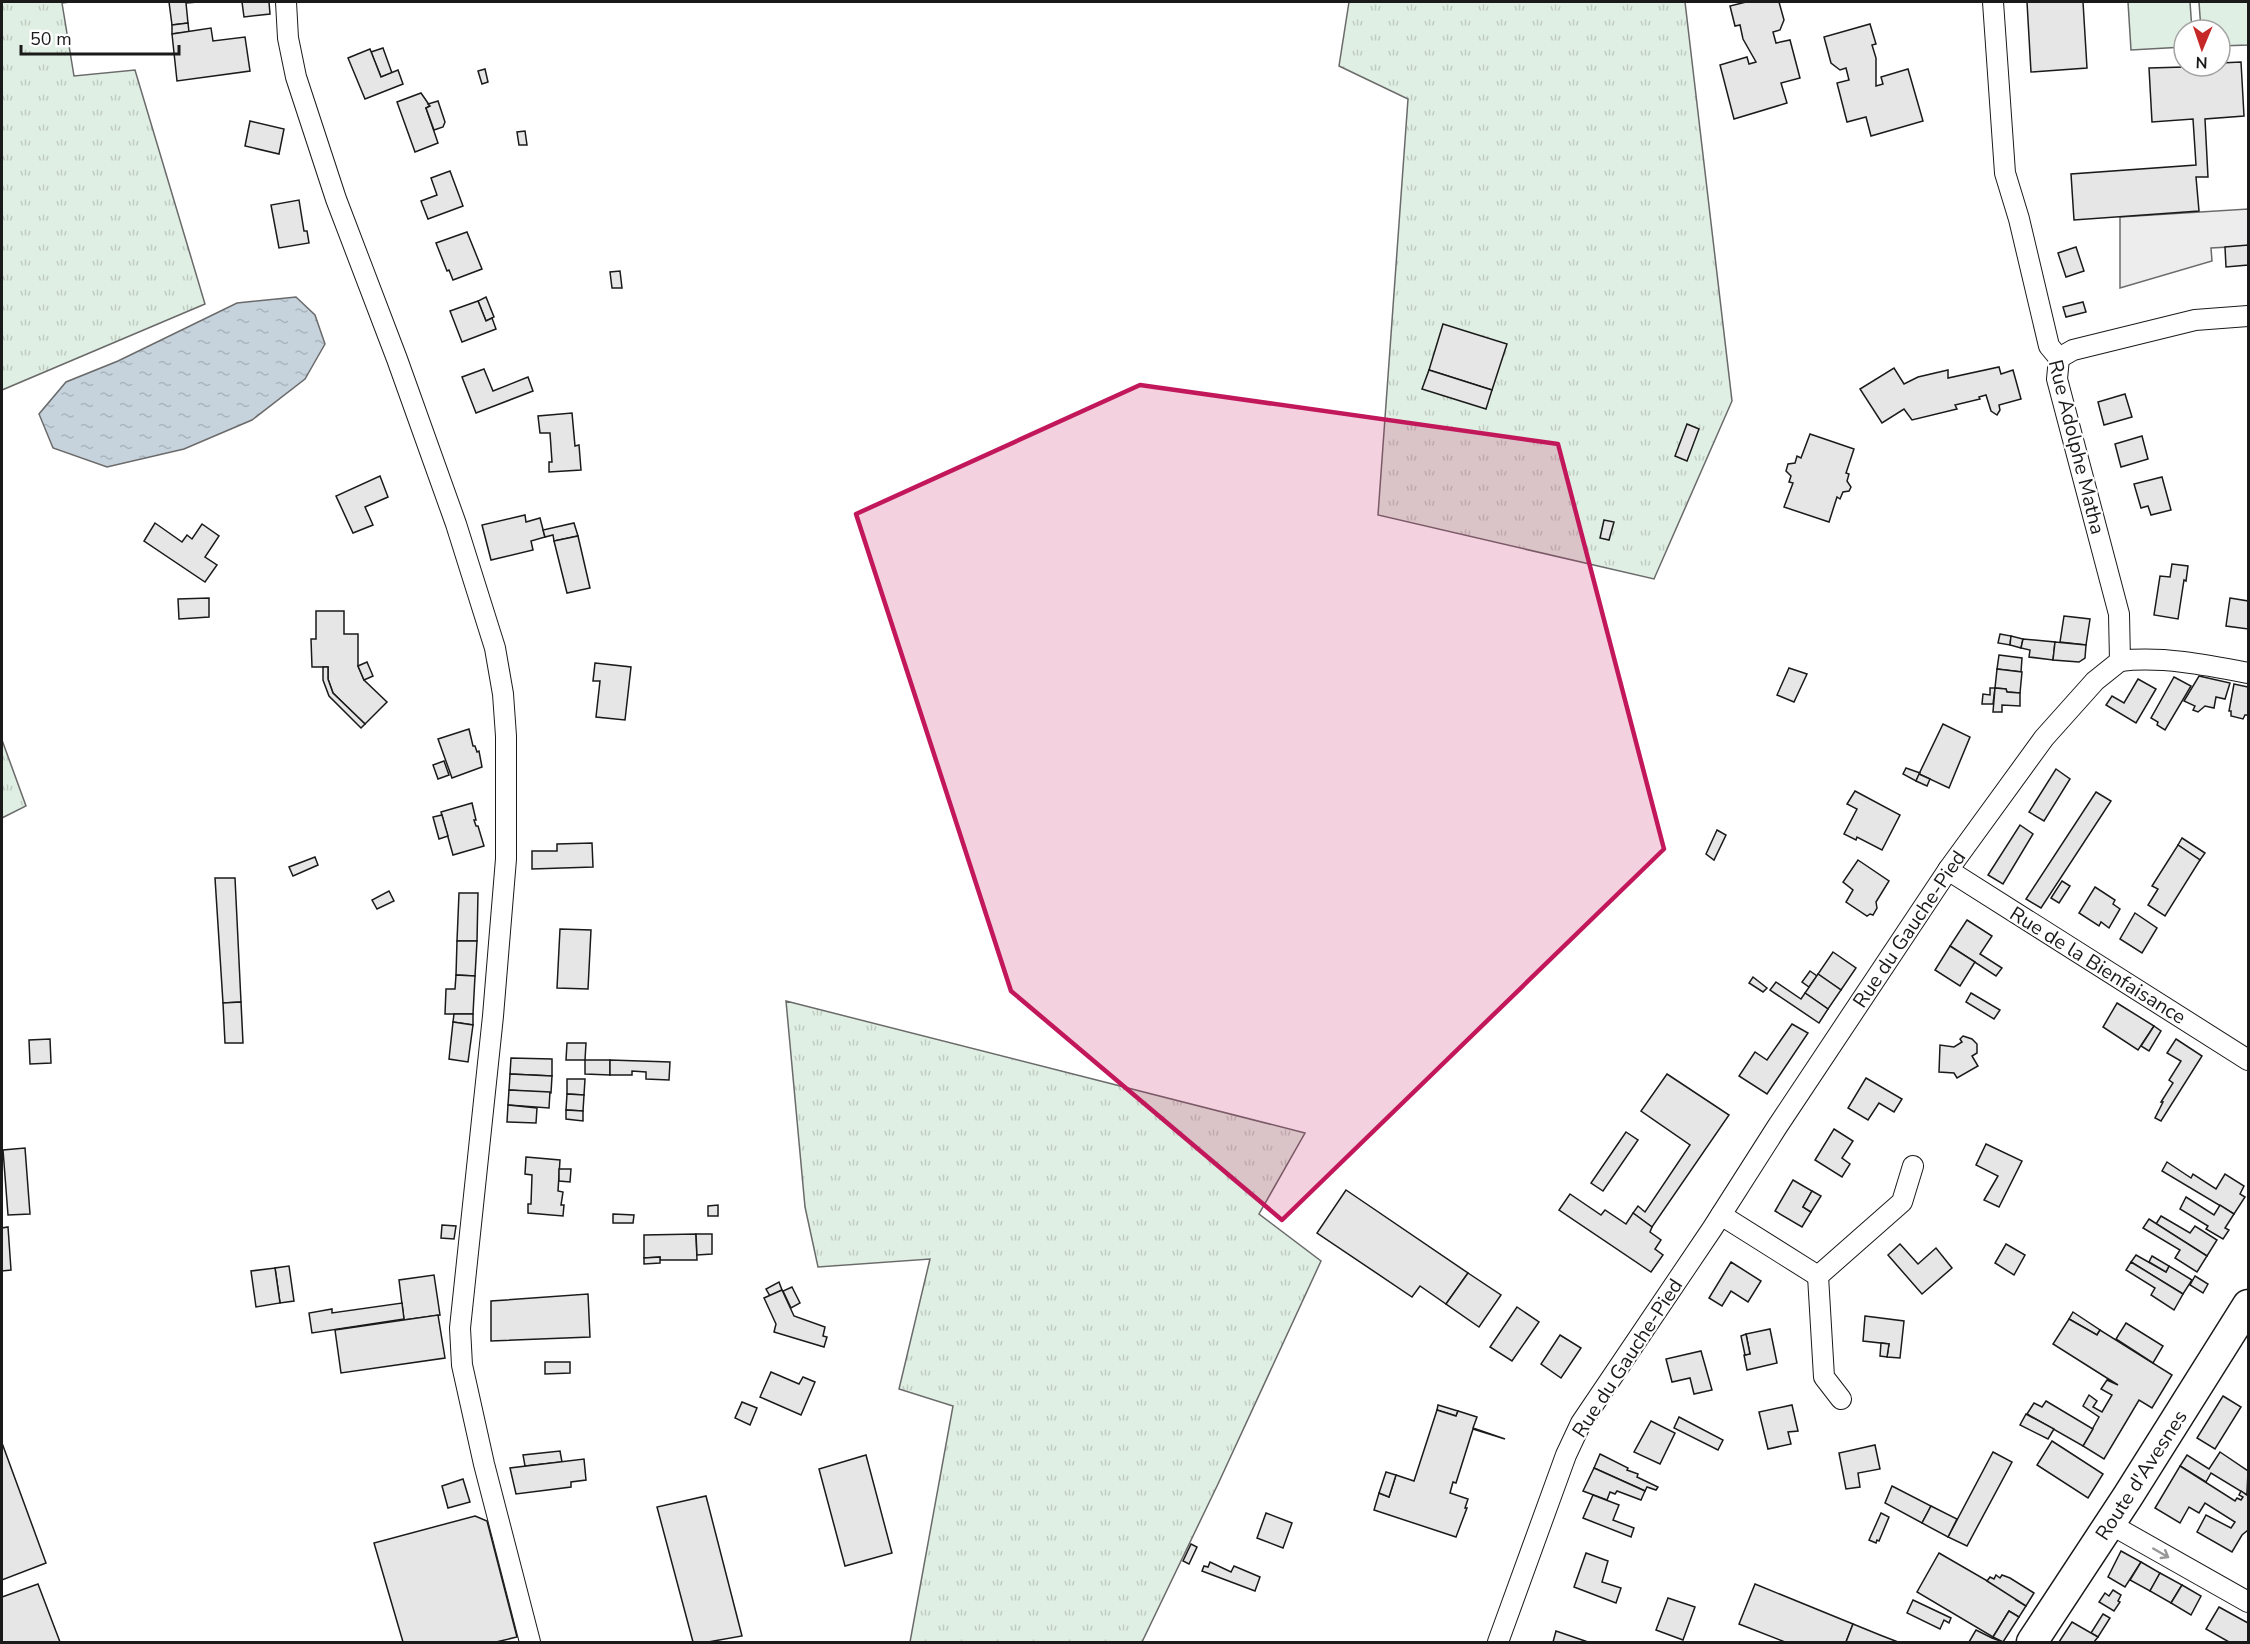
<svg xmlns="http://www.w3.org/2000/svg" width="2250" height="1644" font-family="'Nunito Sans',sans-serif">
<defs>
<pattern id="grass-tufts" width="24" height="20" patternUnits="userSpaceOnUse" patternTransform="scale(1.5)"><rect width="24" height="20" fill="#e0efe3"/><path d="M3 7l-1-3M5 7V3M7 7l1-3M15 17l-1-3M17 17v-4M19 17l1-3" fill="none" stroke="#c0ccc2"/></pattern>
<pattern id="water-ripples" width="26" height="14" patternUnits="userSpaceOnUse" patternTransform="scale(1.5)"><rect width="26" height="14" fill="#c6d2dc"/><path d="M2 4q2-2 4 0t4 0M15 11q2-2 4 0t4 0" fill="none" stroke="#aab4bc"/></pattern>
</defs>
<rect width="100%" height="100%" fill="#fff"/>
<g fill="url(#grass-tufts)" stroke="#6a6a6a" stroke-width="1.5">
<path d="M2,2h68l-8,1 12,73 61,-6 70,234 -203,86z"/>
<path d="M1349,2h336l47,399 -78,178 -276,-64 30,-416 -69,-33z"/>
<path d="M2,740l24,66 -24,12z"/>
<path d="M786,1001l519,132 -46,81 62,47 -103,223 -76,158h-232l43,-236 -54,-17 31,-130 -112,8 -13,-60z"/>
</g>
<g fill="#e0efe3" stroke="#6a6a6a" stroke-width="1.5">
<path d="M2128,2h62l2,28h-8v17l-53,3z"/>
<path d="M2199,2h49v43l-28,1v-16h-19z"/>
</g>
<path fill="#ededed" stroke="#6a6a6a" stroke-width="1.5" d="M2248,209v37l-37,2 1,13 -92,27v-71z"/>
<path fill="url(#water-ripples)" stroke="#6a6a6a" stroke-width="1.5" d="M296,297l19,18 10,29 -20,35 -53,41 -68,29 -77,18 -54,-19 -14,-34 27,-32 52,-21 119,-58z"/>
<g fill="#e6e6e6" stroke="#1a1a1a" stroke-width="1.5">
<path d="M169,2h29l-12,1 2,20 -16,2z"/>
<path d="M242,2h27l1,12 -26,3z"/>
<path d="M1746,2h33l5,18 -4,10 -7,2 3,11 14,-3 10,38 -19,5 6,20 -53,16 -14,-54 27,-8 2,7 7,-2 -13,-23 -3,-14 -5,1 -5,-20z"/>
<path d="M2027,2h56l4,66 -56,4z"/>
<path d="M188,23l1,9 -17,2v-9z"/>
<path d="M1870,24l6,20 -4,1 4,13v28l7,-2 -2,-7 27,-8 15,52 -52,15 -5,-19 -19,5 -10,-39 12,-3 -3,-12 -6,2 -9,-7 -7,-26z"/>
<path d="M211,28l2,13 32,-4 5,34 -73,10 -5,-47z"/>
<path d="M383,48l9,25 -11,4 -10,-25z"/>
<path d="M370,49l11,28 17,-7 5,14 -38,15 -17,-41z"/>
<path d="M2241,62l3,54 -39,3 3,58h-12l3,34 -125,9 -3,-46 125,-9 -3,-46 -41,3 -3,-54 71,-2v-3z"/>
<path d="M485,69l3,13 -6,2 -4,-13z"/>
<path d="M421,93l9,13 -4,2 12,35 -23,9 -18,-50z"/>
<path d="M438,101l7,21 -2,5 -9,3 -8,-22 4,-2 -2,-2z"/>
<path d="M250,121l34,8 -5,25 -34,-8z"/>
<path d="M525,131l2,14h-8l-2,-13z"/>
<path d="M450,171l13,35 -35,13 -7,-18 16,-6 -6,-17z"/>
<path d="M299,200l5,31h3l2,12 -30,5 -8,-43z"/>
<path d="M467,232l15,37 -29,11 -4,-10 -2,1 -11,-28z"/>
<path d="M2248,245v20l-22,2 -1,-20z"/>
<path d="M2076,247l8,24 -18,6 -8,-24z"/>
<path d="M620,271l2,17h-10l-2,-16z"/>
<path d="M486,297l8,20 -8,4 -8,-20z"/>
<path d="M478,301l8,20 6,-3 4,11 -34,13 -12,-31z"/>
<path d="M2083,302l3,10 -20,5 -3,-10z"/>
<path d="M1443,324l64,20 -15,46 -63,-20z"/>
<path d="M1999,367l2,7 12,-4 8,29 -22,6 1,5 -3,5 -6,-4 -5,-16 -7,2 1,2 -25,6 2,4 -45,11 -8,-11 -22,14 -22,-34 34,-21 10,16 14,-7 30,-7v8z"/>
<path d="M484,369l9,22 35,-14 5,14 -57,22 -14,-36z"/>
<path d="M1429,370l63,20 -6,19 -64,-20z"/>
<path d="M2125,394l7,23 -28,8 -6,-23z"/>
<path d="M572,413l3,33 4,-1 2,25 -32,2v-10h3l-2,-29h-10l-2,-17z"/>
<path d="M1687,424l12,5 -12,32 -12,-5z"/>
<path d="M1810,434l44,15 -8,24 3,1 -2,7 4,6 -2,4 -6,1 -3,7 -3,-2 -8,25 -45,-15 9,-24 -4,-1 2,-6 -5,-5 2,-7 7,-1 2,-7 4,2z"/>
<path d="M2142,436l6,23 -27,8 -6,-23z"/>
<path d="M380,476l8,21 -23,10 8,18 -20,8 -17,-37z"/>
<path d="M2162,477l9,33 -20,5 -3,-9 -7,2 -7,-24z"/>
<path d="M525,515l1,7 14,-4 5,19 -14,4 2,9 -42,10 -9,-35z"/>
<path d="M1604,520l10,2 -5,18 -9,-2z"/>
<path d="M155,523l27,19 5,-7 5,4 10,-15 17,12 -14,21 12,8 -12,17 -61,-41z"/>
<path d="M574,523l4,13 -24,5 -1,-6 -8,2 -2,-7z"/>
<path d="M578,536l12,52 -23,5 -13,-52z"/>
<path d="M2172,564l16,2 -2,15 -2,-1 -6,39 -24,-4 6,-39 10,1z"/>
<path d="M209,598v19l-30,2 -1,-20z"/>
<path d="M2230,598l18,3v28l-22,-3z"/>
<path d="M316,611h28v23h14v32l6,14 23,22 -22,22 -32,-31 -5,-14v-12h-16l-1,-28h5z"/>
<path d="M2064,616l26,3 -4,26 -26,-3z"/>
<path d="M2000,634l11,2 -1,9 -12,-2z"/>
<path d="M2011,636l12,3 -2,9 -11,-3z"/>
<path d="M2023,639l32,3 -2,18 -24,-3 1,-7 -9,-2z"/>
<path d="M2055,642l31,3 -1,13 -6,4 -26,-2z"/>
<path d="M1999,655l23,3 -1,14 -24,-3z"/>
<path d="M367,662l6,14 -9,4 -6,-14z"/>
<path d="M595,663l36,4 -6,53 -29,-3 4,-36h-7z"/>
<path d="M323,667h5v12l5,14 32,31 -4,4 -32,-32 -6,-16z"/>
<path d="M1789,668l18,6 -13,28 -17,-7z"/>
<path d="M1997,669l25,3 -2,21 -13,-1 -1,-3 -11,-1z"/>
<path d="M2199,676l31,7 -5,16 -9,-2 -2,11 -9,-2 -7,6 -5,-2 2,-4 -11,-5z"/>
<path d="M2174,677l17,9 -26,44 -8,-5 1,-3 -7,-4z"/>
<path d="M2138,679l18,10 -20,34 -30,-18 6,-9 12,7z"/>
<path d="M2234,684l14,3v28h-3l-2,4 -12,-3v-5h-2z"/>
<path d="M1990,688h5l-2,16h-11l1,-10 7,1z"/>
<path d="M1995,688l11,1 1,3 13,1v13l-18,-1v7h-9z"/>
<path d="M1943,724l27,13 -21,51 -30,-14z"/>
<path d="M469,729l4,17h2l2,6 2,-1 3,16 -30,11 -14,-39z"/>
<path d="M444,761l5,14 -11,4 -5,-14z"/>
<path d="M1906,768l14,5 -4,8 -13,-7z"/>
<path d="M2056,769l14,10 -26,42 -15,-9z"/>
<path d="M1919,774l11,5 -3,7 -11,-5z"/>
<path d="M1855,791l45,24 -18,35 -25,-13 -1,3 -12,-6 13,-25 -10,-5z"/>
<path d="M2096,792l15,9 -70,107 -15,-9z"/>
<path d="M472,803l4,17h-2l2,6h2l6,20 -31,9 -12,-43z"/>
<path d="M442,815l6,21 -9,3 -6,-22z"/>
<path d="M2020,825l13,9 -30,50 -15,-9z"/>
<path d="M1717,830l9,5 -12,25 -8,-6z"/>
<path d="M2182,838l23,15 -5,7 -22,-15z"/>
<path d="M592,843l1,24 -61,2v-18h25v-7z"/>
<path d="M2178,845l22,15 -35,56 -17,-11 10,-16 -6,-3z"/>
<path d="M315,857l3,8 -25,11 -4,-9z"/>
<path d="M1858,860l31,21 -13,21 1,6 -4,7 -3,-1 -3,2 -21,-14 7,-12 -10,-8z"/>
<path d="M215,878h20l6,124 -18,1z"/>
<path d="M2062,881l8,5 -11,17 -8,-5z"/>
<path d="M2095,887l20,13 -2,4 7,5 -11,19 -8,-6 -2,4 -20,-13z"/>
<path d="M389,891l5,10 -17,8 -5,-9z"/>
<path d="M459,893h19l-1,48h-20z"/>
<path d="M2135,913l22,15 -15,25 -22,-14z"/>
<path d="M1967,920l25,16 -12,18 22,14 -6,8 -46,-30z"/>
<path d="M560,929l31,1 -3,59 -31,-1z"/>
<path d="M457,941h20l-2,35 -19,-1z"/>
<path d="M1950,946l25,16 -15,24 -25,-16z"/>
<path d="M1833,952l23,16 -15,22 -23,-16z"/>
<path d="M1810,971l7,5 -8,11 -7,-5z"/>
<path d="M1818,974l23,16 -13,19 -23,-16z"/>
<path d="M456,975l19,1 -2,38h-28l1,-25h9z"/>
<path d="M1753,977l14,11 -4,4 -14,-9z"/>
<path d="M1776,982l25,17 4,-6 23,16 -9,14 -49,-33z"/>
<path d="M1971,993l29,17 -6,9 -28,-17z"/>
<path d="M241,1002l2,41h-18l-2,-40z"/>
<path d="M2117,1003l37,23 -16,24 -35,-23z"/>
<path d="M454,1014h19v11l-20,-3z"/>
<path d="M453,1022l20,3 -5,37 -19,-3z"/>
<path d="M1792,1024l16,9 -41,61 -28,-18 16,-24 12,8z"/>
<path d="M2154,1026l7,5 -12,20 -8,-5z"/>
<path d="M1963,1036l9,3 5,5v9l-5,3 6,10 -21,12 -3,-5 -15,-1 1,-27 14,2 8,-5 -2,-3z"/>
<path d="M50,1039l1,24 -21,1 -1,-24z"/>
<path d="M2176,1039l26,17 -41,65 -6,-3 8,-16h-2l12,-19 -4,-3 12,-19 -14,-8z"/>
<path d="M567,1043h19l-1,17h-19z"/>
<path d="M511,1058l41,1v17l-42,-2z"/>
<path d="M585,1060h25v15l-25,-1z"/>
<path d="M610,1060l60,2 -1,18 -23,-1v-7l-14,-1v4h-22z"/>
<path d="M510,1074l42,2 -1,17 -42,-3z"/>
<path d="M1667,1074l62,41 -77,112 -19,-14 5,-7 7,6 45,-67 -49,-34z"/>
<path d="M1866,1078l36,21 -8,13 -15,-9 -11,17 -20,-12z"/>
<path d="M567,1079h18l-1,16 -17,-1z"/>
<path d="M509,1090l41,2 -1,16 -41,-3z"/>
<path d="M567,1094l17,1 -1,16 -17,-1z"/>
<path d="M508,1105l29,3 -1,15 -29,-1z"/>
<path d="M566,1110l17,1v10l-17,-2z"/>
<path d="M1834,1129l19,12 -11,17 8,6 -8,13 -27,-17z"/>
<path d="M1626,1132l12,8 -35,51 -12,-8z"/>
<path d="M1986,1144l36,17 -23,46 -15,-7 14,-24 -22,-11z"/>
<path d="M25,1148l5,66 -22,1 -5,-65z"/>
<path d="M526,1157l34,3 -2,31 5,1 -2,13h3l-1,11 -35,-3v-9h3l1,-29 -7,-1z"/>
<path d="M2167,1162l24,16 2,-4 23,15 9,-15 19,12 -4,8 5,3 -11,17 -72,-43z"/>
<path d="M559,1169h12l-1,13 -11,-1z"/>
<path d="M1793,1180l19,11 -9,16 8,5 -9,15 -27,-16z"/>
<path d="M1346,1190l122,83 -22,31 -26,-18 -8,11 -95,-64z"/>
<path d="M1812,1191l9,5 -10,16 -8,-5z"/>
<path d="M1570,1194l31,21 4,-5 21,14 7,-11 19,14 -2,5 11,8 -6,9 8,6 -12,17 -92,-62z"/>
<path d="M2186,1197l28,18 6,-10 14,9 -9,14 4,2 -6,9 -17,-10 2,-3 -28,-17z"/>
<path d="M718,1205v11h-10v-10z"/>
<path d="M613,1214l21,1 -1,8h-20z"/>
<path d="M2161,1216l29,17 5,-7 22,14 -10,16 -51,-32z"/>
<path d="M2149,1219l58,37 -10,16 -22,-14 5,-8 -37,-22z"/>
<path d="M442,1225l14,1 -2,13 -13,-1z"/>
<path d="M8,1227l3,43 -9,1v-43z"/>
<path d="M696,1234l1,26h-37v-3l-16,1v-23z"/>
<path d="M696,1234h16v20l-15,1z"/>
<path d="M1900,1244l18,20 18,-16 16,20 -30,26 -34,-39z"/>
<path d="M2006,1244l19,11 -11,20 -19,-12z"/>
<path d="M2136,1255l30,17 3,-6 23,14 -9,14 -52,-32z"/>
<path d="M2152,1256l17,10 -3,6 -17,-10z"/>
<path d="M660,1257v6l-16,1v-6z"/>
<path d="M1731,1262l30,19 -13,21 -17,-11 -9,15 -13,-8z"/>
<path d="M2131,1262l52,32 -9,16 -23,-15 4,-7 -29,-18z"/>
<path d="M289,1266l5,35 -14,2 -5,-35z"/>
<path d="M275,1268l5,35 -24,4 -5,-36z"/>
<path d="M1468,1273l33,22 -22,32 -33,-23z"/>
<path d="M434,1275l6,40 -36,5 -5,-40z"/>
<path d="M2195,1276l13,8 -5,9 -13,-8z"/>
<path d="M779,1282l3,8 -12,6 -4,-7z"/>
<path d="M792,1287l8,16 -9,5 -8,-17z"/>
<path d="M782,1290l12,26 31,11 -2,9 4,1 -3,10 -50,-15 2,-8 -12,-26z"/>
<path d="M588,1294l2,43 -99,4v-40z"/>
<path d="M402,1303l2,16 -92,14 -3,-20 23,-4v4z"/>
<path d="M1517,1307l22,15 -27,39 -22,-14z"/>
<path d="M2073,1312l27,18 -3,5 -28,-16z"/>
<path d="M438,1315l7,43 -104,15 -6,-43z"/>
<path d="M1865,1316l39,5 -4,37 -13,-1 2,-13 -26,-3z"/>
<path d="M2069,1319l28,16 3,-5 72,45 -20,33 -13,-8 -35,59 -21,-13 16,-29 -16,-11 6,-11 8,6 -4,6 9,5 10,-17 -11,-6 6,-9 11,5 -65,-41z"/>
<path d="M2126,1323l37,23 -10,17 -37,-24z"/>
<path d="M1770,1329l7,34 -30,7 -3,-15 6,-1 -4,-20z"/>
<path d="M1746,1334l4,20 -5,1 -4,-19z"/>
<path d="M1560,1335l21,13 -20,30 -20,-14z"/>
<path d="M1881,1343l8,1 -2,13 -7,-1z"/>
<path d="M1701,1351l11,39 -18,4 -4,-16 -18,4 -6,-23z"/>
<path d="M545,1362h25v11l-25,1z"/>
<path d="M771,1372l28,12 4,-7 12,5 -14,33 -41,-18z"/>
<path d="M2223,1396l18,11 -26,42 -18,-11z"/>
<path d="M2046,1401l47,28 -10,17 -56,-32 7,-11 8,4z"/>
<path d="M742,1402l15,6 -7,17 -15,-7z"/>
<path d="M1438,1405l20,6 -2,5 -19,-6z"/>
<path d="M1792,1405l6,26 -10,1 3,12 -23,5 -9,-37z"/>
<path d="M1437,1410l19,6 2,-5 19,6 -4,11 32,11 -32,-10 -17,54 -3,-1 -3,11 18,6 -3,9h2l-11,29 -82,-27 5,-17 10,4 7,-22 18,6z"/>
<path d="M2026,1414l28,15 -6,10 -28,-14z"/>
<path d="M1679,1417l44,23 -5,10 -44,-22z"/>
<path d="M1651,1421l24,12 -15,31 -26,-12z"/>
<path d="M2052,1441l51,33 -15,24 -51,-33z"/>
<path d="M2,1443l44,120 -44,17z"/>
<path d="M1875,1445l5,24 -22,4 2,14 -14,2 -7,-36z"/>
<path d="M560,1451l2,11 -37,4 -2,-11z"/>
<path d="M1993,1452l19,10 -45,84 -19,-9z"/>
<path d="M2220,1452l28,19 -1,24 -36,-22 -5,9 -26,-16 7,-11 22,14z"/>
<path d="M1600,1454l28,14 -1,2 11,4 -1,3 21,10 -2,3 -9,-3 -2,4 -51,-23z"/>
<path d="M866,1455l26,98 -47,13 -26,-97z"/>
<path d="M584,1459l2,21 -15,2v5l-55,7 -6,-26z"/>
<path d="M2180,1466l55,35 2,-3 4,2 2,-3 -4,-2 2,-4 7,5v34l-6,5 -10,17 -35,-20 9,-17 25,13 4,-6 -30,-19 -6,10 -10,-6 -9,16 -25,-15z"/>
<path d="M1594,1468l51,23 -4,9 -24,-9 -2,3 -5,-2 -3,8 -24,-9z"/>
<path d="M1386,1472l10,3 -7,22 -10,-4z"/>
<path d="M463,1479l7,23 -22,6 -6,-22z"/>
<path d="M1892,1486l39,20 -9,17 -37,-20z"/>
<path d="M1593,1495l26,10 -6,15 21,8 -3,9 -48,-19z"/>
<path d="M706,1496l36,140 -34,6h-15l-36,-135z"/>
<path d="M1931,1506l26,13 -9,18 -26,-14z"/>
<path d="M1266,1513l26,10 -9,25 -26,-10z"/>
<path d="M1881,1513l8,4 -10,24 -2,-1 -1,3 -7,-3z"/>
<path d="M475,1516l12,5 30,116 -21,5h-93l-29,-99z"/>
<path d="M1191,1544l6,3 -8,17 -6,-3z"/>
<path d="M2121,1551l20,11 -16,25 -17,-10z"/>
<path d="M1586,1553l22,8 -6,21 19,6 -5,15 -42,-16z"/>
<path d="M1939,1553l78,45 -1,2 10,6 -7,11 -10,-6 -16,26 -76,-45z"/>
<path d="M1210,1562l21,10 3,-6 26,11 -5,14 -53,-20 2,-5 4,1z"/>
<path d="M2141,1562l19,11 -10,18 -20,-11z"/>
<path d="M2160,1573l22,12 -11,18 -21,-12z"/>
<path d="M1996,1575l4,3 2,-3 8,3 24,15 -8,13 -39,-25 3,-4 4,2z"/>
<path d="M38,1584l22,58h-58v-45z"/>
<path d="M1755,1584l98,40 -7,18h-61l-46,-18z"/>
<path d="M2182,1585l19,11 -10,19 -20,-12z"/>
<path d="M2113,1590l8,5 -3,6 2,1 -6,9 -15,-9 6,-9 4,3z"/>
<path d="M1668,1598l27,9 -12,33 -27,-10z"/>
<path d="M1913,1600l38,18 -2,5 -5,-3 -4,9 -33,-16z"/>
<path d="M2219,1607l29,16v19h-19l-23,-13z"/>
<path d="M2009,1611l10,6 -16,25 -10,-5z"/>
<path d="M2103,1614l7,4 -12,19 -7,-4z"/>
<path d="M2072,1622l26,15 -4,5h-35z"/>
<path d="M1853,1624l27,11 18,7h-52z"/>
<path d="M1976,1630l16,8 11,4h-34z"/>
<path d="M1556,1631l32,11h-35z"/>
</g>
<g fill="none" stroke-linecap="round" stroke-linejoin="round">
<defs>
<g id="street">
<path d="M286,2l2,36 8,39 40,122 61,160 59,165 39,124 8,46 3,42v123l-13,157 -33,312 2,37 22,99 46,178"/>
<path d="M1993,2l12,171 14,46 30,127 10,12 -2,21 62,235 1,47c42,-5 87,4 128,12"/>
<path d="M2059,358l14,-8 122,-30 53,-4"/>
<path d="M1948,870l300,190"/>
<path d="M1721,1215l97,61"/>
<path d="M1841,1399l-17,-22 -6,-101 84,-74 11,-36"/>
<path d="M2110,1524l138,78"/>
<path d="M1498,1642l68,-187 15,-32 131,-194 65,-102 171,-257 96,-132 51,-57 25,-20"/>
</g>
<path id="primary" d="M2032,1642l96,-146 120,-191"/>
</defs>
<use href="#street" stroke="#1a1a1a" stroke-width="22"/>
<use href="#primary" stroke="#1a1a1a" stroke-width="33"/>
<use href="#street" stroke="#fff" stroke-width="20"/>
<use href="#primary" stroke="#fff" stroke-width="30"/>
</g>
<defs><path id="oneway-shaft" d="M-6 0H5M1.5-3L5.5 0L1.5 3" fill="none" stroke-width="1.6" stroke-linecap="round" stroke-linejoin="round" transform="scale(1.5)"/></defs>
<use stroke="#989898" href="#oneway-shaft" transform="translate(2161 1553) rotate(30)"/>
<path fill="#c2185b" fill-opacity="0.2" stroke="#c2185b" stroke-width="4.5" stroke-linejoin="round" d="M1140,385l418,59 106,405 -382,371 -271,-229 -155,-477z"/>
<g text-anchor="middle" stroke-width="4.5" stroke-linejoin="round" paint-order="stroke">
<g font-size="20" fill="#1a1a1a" stroke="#fff">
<text transform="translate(2077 447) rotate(76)" y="7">Rue Adolphe Matha</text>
<text transform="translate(1909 929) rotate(-56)" y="7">Rue du Gauche-Pied</text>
<text transform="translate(2098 965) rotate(32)" y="7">Rue de la Bienfaisance</text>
<text transform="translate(1627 1358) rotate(-57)" y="7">Rue du Gauche-Pied</text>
<text transform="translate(2141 1475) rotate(-57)" y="7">Route d'Avesnes</text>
</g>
</g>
<rect width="2250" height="1644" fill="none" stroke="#1a1a1a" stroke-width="6"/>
<g transform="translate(2202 48) rotate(182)"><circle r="28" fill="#ffffff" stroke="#a3a3a3" stroke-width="1.5"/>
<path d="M0-4.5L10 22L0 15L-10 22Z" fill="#c62828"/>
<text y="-9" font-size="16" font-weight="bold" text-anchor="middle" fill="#1a1a1a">N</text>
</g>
<path d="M21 45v9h158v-9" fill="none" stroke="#1a1a1a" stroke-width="3"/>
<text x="30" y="45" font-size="18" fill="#1a1a1a" stroke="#ffffff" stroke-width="4.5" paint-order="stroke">50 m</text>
</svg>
